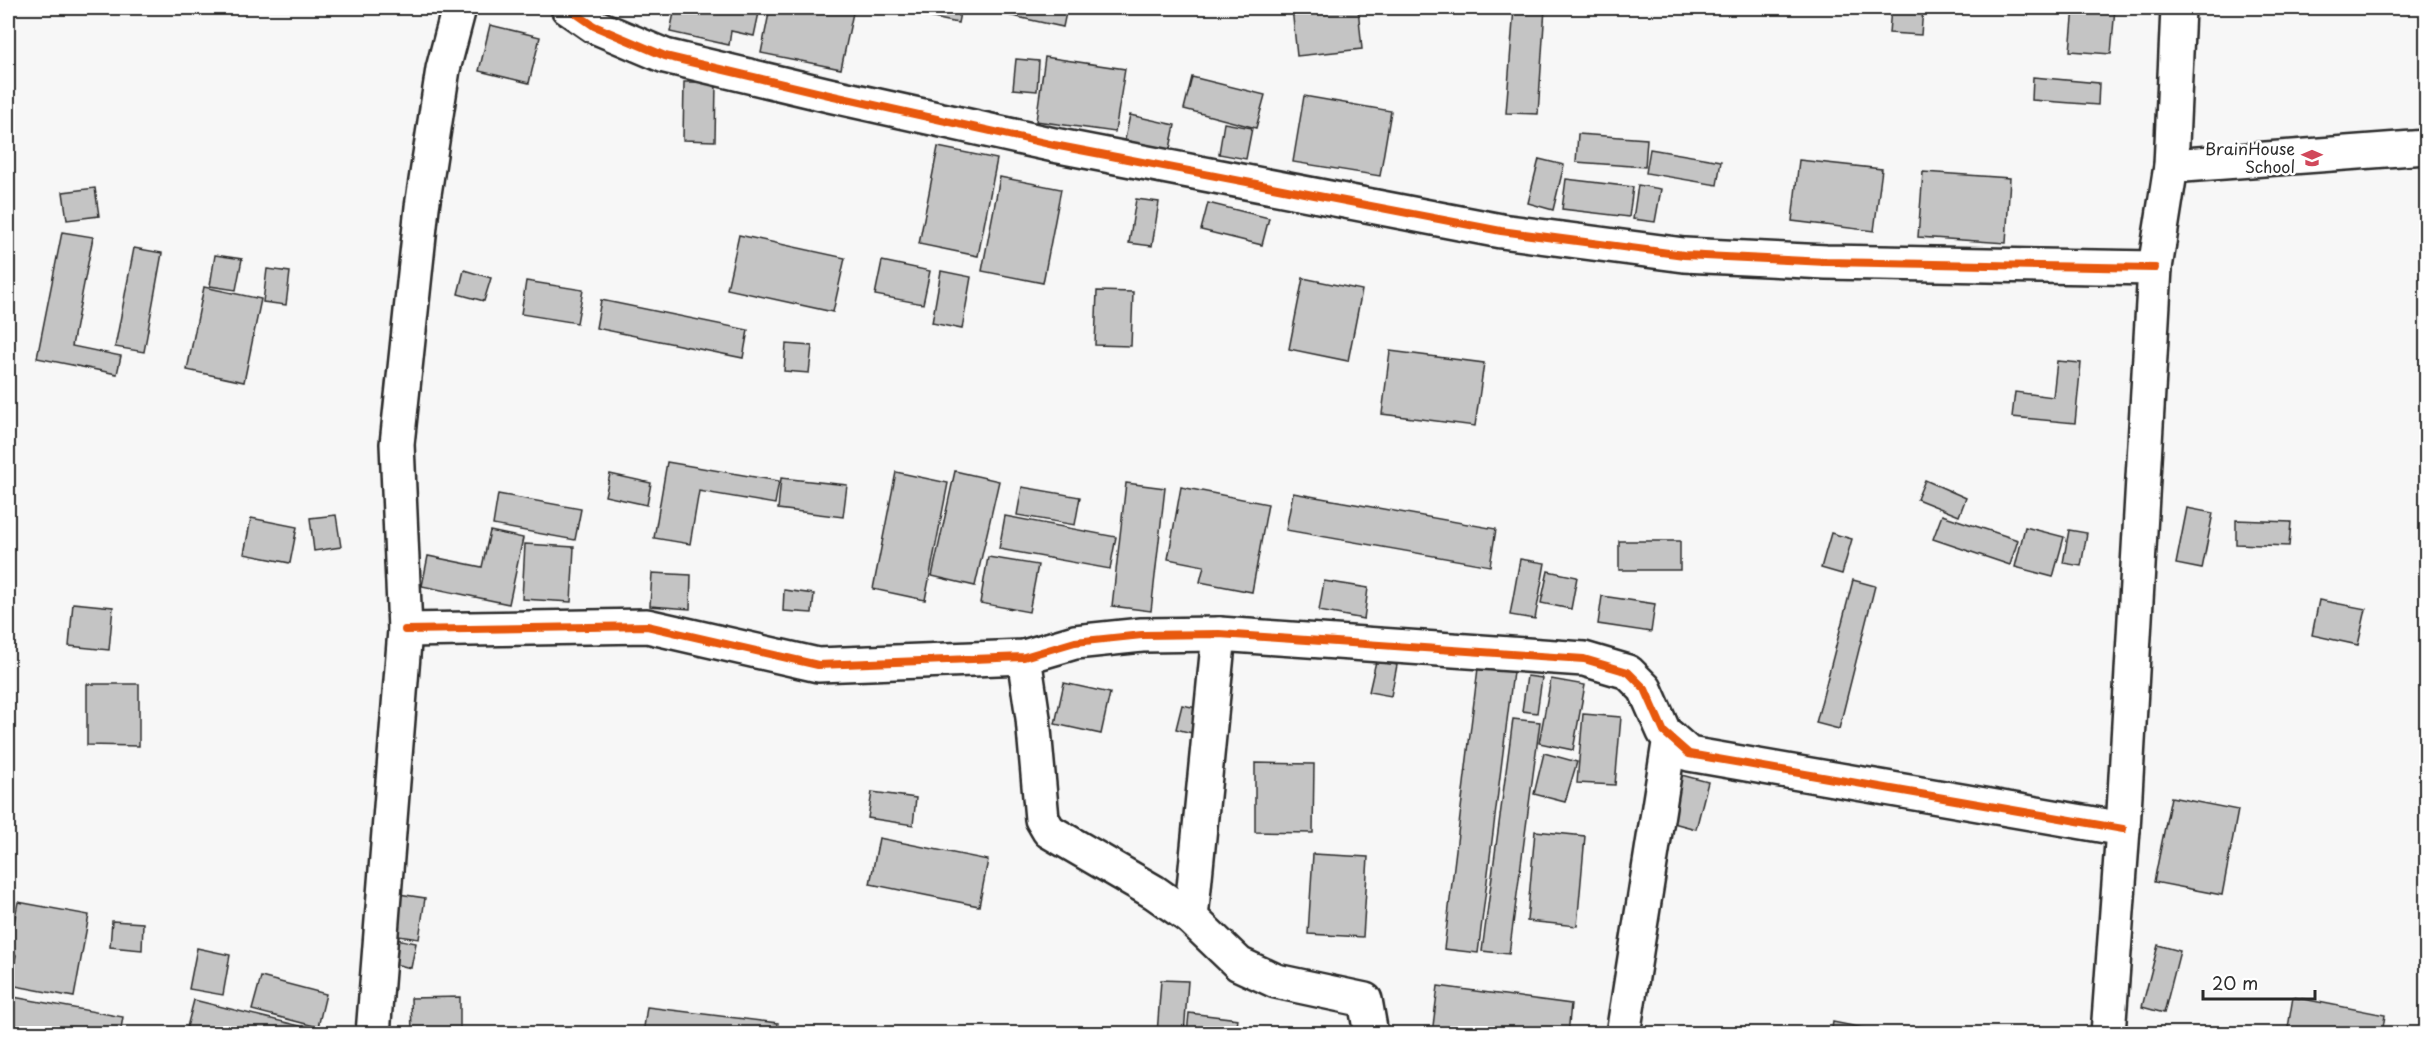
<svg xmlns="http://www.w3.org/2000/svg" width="2434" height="1041" font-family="'Playpen Sans',sans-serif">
<rect width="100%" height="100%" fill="#f7f7f7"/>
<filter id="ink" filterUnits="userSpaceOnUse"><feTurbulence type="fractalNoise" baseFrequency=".0167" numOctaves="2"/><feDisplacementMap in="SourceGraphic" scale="12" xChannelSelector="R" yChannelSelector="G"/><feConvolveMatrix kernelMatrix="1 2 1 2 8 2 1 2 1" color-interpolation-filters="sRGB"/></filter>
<g filter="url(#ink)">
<g fill="#c4c4c4" stroke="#2b2b2b" stroke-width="1.5">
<path d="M675,8h85l-6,28 -23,-5 -2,14 -59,-13z"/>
<path d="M770,8h84l-13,61 -80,-16z"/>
<path d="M885,8h76l-3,15z"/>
<path d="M975,8h92l-4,19z"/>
<path d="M1292,8h66l4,41 -65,7z"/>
<path d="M1514,8h31l-7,106 -32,-1z"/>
<path d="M1891,8h32l-2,27 -32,-2z"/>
<path d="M2074,8h41l-4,46 -41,-3z"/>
<path d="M490,25l50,12 -11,46 -50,-12z"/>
<path d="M1045,57l80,12 -10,63 -79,-11z"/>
<path d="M1016,59l23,2 -2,30 -24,-2z"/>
<path d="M1192,77l73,18 -9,33 -72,-19z"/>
<path d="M2033,77l66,6 -1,22 -66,-5z"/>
<path d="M684,82h32l-1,59 -32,-1z"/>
<path d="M1304,96l87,15 -11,65 -87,-14z"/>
<path d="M1130,115l45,10 -6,28 -45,-9z"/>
<path d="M1224,123l28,5 -6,31 -27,-5z"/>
<path d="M1578,134l69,5 -2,28 -69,-5z"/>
<path d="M938,147l59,12 -19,97 -59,-12z"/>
<path d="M1650,149l71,12 -4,24 -71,-12z"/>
<path d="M1539,159l25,6 -11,45 -25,-7z"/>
<path d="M1799,160l83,9 -8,62 -82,-10z"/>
<path d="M1923,172l87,6 -4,65 -88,-6z"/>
<path d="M1000,177l61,12 -18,94 -61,-12z"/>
<path d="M1566,179l67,8 -4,30 -67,-8z"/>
<path d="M1638,185l23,4 -6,33 -22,-3z"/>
<path d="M95,188l4,28 -32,4 -4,-28z"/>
<path d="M1136,199l23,3 -7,44 -23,-3z"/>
<path d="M1208,203l61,15 -7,27 -61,-15z"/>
<path d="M62,232l31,5 -21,109 49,10 -4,18 -80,-16z"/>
<path d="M739,235l106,23 -12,54 -106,-23z"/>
<path d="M134,248l28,5 -18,99 -29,-5z"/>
<path d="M215,255l27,4 -6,31 -26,-4z"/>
<path d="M882,261l48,10 -7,33 -48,-9z"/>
<path d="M267,269l23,3 -4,33 -23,-3z"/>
<path d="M464,270l27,8 -7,23 -26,-7z"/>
<path d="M941,271l30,6 -9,52 -30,-6z"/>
<path d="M1303,278l59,12 -14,71 -59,-12z"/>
<path d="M526,281l57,9 -6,33 -56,-9z"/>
<path d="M204,287l57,12 -17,83 -57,-12z"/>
<path d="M1097,291l36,1 -2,54 -36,-1z"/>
<path d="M601,300l147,30 -5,28 -147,-30z"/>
<path d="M786,344l26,2 -3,27 -25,-2z"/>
<path d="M1390,351l94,12 -9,63 -93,-12z"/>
<path d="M2057,361l24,2 -6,60 -63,-6 3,-25 38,5z"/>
<path d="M667,462l112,19 -4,23 -76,-13 -9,53 -36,-6z"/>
<path d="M955,471l44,10 -24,105 -43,-10z"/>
<path d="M896,472l52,11 -23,117 -52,-11z"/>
<path d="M610,474l41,9 -4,22 -42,-9z"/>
<path d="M781,478l66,7 -4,32 -65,-8z"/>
<path d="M1925,480l41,18 -7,18 -42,-17z"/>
<path d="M1126,483l39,5 -14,123 -39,-5z"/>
<path d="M1022,487l58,10 -5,28 -58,-10z"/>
<path d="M1181,487l87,17 -16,88 -52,-10 4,-16 -36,-7z"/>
<path d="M1293,493l203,36 -6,37 -204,-36z"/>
<path d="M498,494l83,15 -6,31 -82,-15z"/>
<path d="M2187,508l26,5 -11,56 -26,-5z"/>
<path d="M336,515l5,32 -27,4 -4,-33z"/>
<path d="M1942,515l76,25 -8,25 -77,-26z"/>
<path d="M1005,516l111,21 -6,32 -111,-20z"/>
<path d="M251,518l46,9 -7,36 -46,-9z"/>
<path d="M2236,520l55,2 -2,24 -53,-2z"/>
<path d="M2025,527l39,10 -11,40 -38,-10z"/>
<path d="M2069,530l18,3 -6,33 -18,-3z"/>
<path d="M490,531l33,7 -14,66 -87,-18 6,-30 54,11z"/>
<path d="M1831,533l21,6 -10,35 -21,-6z"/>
<rect x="1619" y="541" width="61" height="29"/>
<path d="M525,544l49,3 -3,55 -49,-3z"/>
<path d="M988,557l50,8 -9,47 -49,-9z"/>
<path d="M1520,559l25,4 -10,56 -25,-4z"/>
<path d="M1548,571l29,6 -6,32 -30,-6z"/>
<path d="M652,573l39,2 -1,34 -40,-3z"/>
<path d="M1853,580l22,6 -36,143 -23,-6z"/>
<path d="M1324,581l44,7 -4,31 -45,-8z"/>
<path d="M784,590l30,4 -2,19 -29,-2z"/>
<path d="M1602,596l53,8 -4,28 -53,-8z"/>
<path d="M2319,600l47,9 -8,36 -46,-10z"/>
<path d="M73,603l40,4 -4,43 -40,-4z"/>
<path d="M1376,661l21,4 -6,31 -22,-4z"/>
<path d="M1478,668l35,4 -35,281 -34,-4z"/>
<path d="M1527,676l15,2 -5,35 -15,-2z"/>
<path d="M1551,679l34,6 -12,65 -34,-7z"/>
<path d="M1064,683l46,10 -9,41 -46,-10z"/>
<path d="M87,684h52v62l-52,-1z"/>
<path d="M1182,705l20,4 -6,25 -20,-5z"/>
<path d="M1583,714l38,3 -6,68 -38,-2z"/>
<path d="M1513,719l27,3 -31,232 -27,-3z"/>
<path d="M1544,753l33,9 -12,40 -31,-8z"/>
<path d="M1255,763l59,1 -1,69 -58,-1z"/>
<path d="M1674,773l34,9 -12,47 -34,-9z"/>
<path d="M872,792l44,6 -3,27 -45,-7z"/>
<path d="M2171,797l67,13 -16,85 -68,-13z"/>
<path d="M1535,831l50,5 -8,90 -50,-5z"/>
<path d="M879,838l109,22 -9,46 -109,-22z"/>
<path d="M1313,854l55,3 -5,80 -55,-3z"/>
<path d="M392,893l33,5 -6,41 -34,-5z"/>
<path d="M18,902l71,13 -15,82 -64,-12 6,-30 -8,-2z"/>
<path d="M112,921l31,2 -1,27 -32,-3z"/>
<path d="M387,937l29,6 -5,25 -29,-7z"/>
<path d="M2158,945l22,6 -16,62 -22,-6z"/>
<path d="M197,948l33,7 -7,40 -34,-6z"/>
<path d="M261,977l65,17 -8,33 -66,-17z"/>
<path d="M1161,980l27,1 -4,53h-27z"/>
<path d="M1438,986l133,18 -3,30h-136z"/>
<path d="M8,996l115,21 -3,17h-73l-39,-8z"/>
<path d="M460,997v37h-48l-1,-36z"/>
<path d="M2293,997l92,18 -3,19h-95z"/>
<path d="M194,1000l106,26 -2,8h-103l-9,-3z"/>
<path d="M647,1007l131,16 -1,11h-134z"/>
<path d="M1189,1013l49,6 -2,15h-49z"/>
<path d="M1833,1022l60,12h-62z"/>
</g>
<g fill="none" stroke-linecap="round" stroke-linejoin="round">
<defs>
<g id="minor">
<path d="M568,8l26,18 71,30 164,39 225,50 447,86 183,24 142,7 329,6"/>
<path d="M2171,166l255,-19"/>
<path d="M405,630l242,-4 171,39 206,-8 51,-15 67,-7 77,-1 365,25 44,13 17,17 19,43 25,22 434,75"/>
<path d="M1024,657l9,61 9,101 7,12 105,61 37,26 48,46 37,17 89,19 6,34"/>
<path d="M1191,918l28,-284"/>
<path d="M373,1034l32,-404 -8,-186 25,-237 21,-138 16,-61"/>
<path d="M1623,1034l47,-297"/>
</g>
<path id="major" d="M2108,1034l15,-205 32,-561 16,-102 7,-158"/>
</defs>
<use href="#minor" stroke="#2b2b2b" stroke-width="38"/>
<use href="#major" stroke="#2b2b2b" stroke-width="38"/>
<use href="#minor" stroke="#fff" stroke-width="33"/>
<use href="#major" stroke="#fff" stroke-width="33"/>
<defs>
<g id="cycleway">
<path d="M568,8l26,18 71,30 164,39 225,50 447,86 183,24 142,7 329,6"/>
<path d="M405,630l242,-4 171,39 206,-8 51,-15 67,-7 77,-1 365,25 44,13 17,17 19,43 25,22 434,75"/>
</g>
</defs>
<use href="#cycleway" stroke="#fff" stroke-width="11"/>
<use href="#cycleway" stroke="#e8590c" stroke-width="8"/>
</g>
</g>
<defs>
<symbol id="school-bare" viewBox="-9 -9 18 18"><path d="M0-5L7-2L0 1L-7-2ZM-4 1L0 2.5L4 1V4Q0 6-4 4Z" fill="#d1495b" stroke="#fff" stroke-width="2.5" paint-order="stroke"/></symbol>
</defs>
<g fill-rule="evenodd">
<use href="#school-bare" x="2297" y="143" width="30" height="30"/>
</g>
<g text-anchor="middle" stroke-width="5" stroke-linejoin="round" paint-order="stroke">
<g font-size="16" fill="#2b2b2b" stroke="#fff" text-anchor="end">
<text x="2295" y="155">BrainHouse<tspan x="2295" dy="18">School</tspan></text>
</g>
</g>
<rect width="2434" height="1041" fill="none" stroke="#fff" stroke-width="30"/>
<rect x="15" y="15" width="2404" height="1011" fill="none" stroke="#2b2b2b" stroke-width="2" filter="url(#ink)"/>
<path d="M2203 990v9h112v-9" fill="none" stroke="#2b2b2b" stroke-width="3"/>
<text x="2212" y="990" font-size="18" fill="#2b2b2b" stroke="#ffffff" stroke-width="4.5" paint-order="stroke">20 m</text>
</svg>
